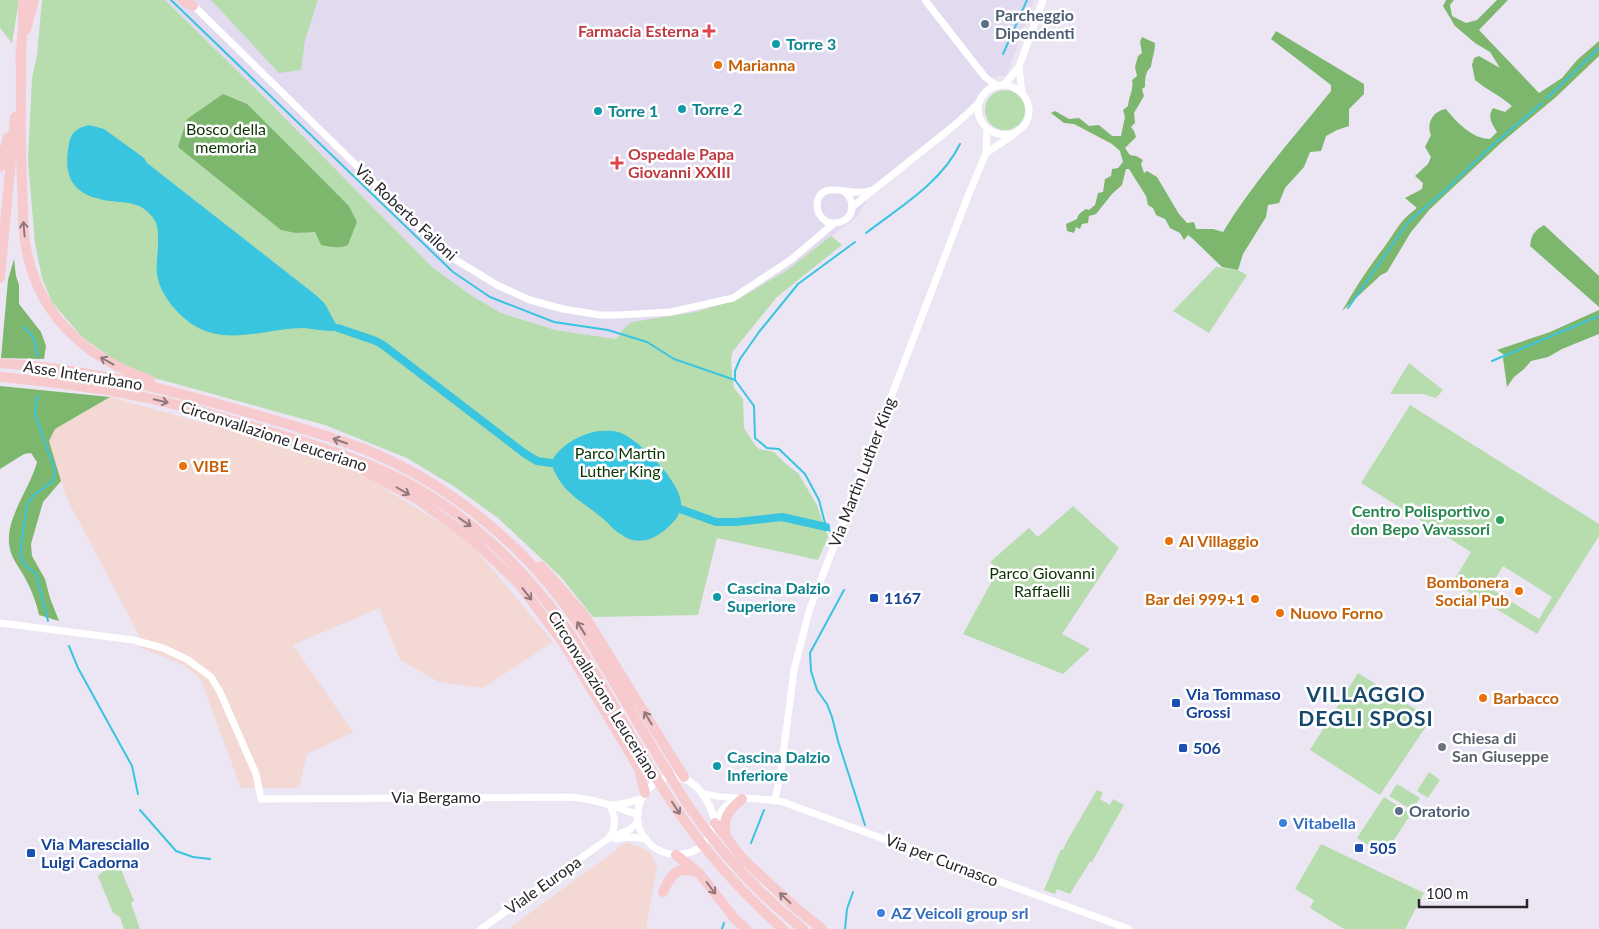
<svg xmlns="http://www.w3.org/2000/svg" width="1599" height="929" font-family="Lato,sans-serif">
<rect width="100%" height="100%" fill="#ece6f4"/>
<path fill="#e2daef" d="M165,0h869l-27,75 -12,2 -14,14 -5,9 -39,37 -63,51 -17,29 -71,54 -46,27 -44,14 -71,15 -9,12 -61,-9 -54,-17 -29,-17 -40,-29 -161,-163z"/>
<g fill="#f3d8d4">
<path d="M110,397l123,34 125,41 110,68 85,102 -70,46 -44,-6 -39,-22 -21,-52 -86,37 60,87 -46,22 -8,34h-58l-40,-108 -17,-15 -42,-17 -3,-13 -73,-138 -17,-56 6,-12z"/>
<path d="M627,842l22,9 8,15 -11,63h-138z"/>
</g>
<g fill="#b7dcae" fill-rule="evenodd">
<path d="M0,0h19l-7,43 -12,-15z"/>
<path d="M42,0h123l106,104 161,163 40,29 29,17 54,17 61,9 9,-12 7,-5 64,-10 44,-14 46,-27 45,-35 11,9 -65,52 -44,54 -2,7 1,16 2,14 9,11 1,29 11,17 4,4 15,3 12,12 12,9 19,32 11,32 -10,23 -101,-22 -19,77 -105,2 -32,-40 -63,-59 -43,-31 -48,-29 -82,-33 -185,-51 -30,-17 -28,-20 -30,-35 -10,-24 -7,-35 -7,-83 4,-82 5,-23zM293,151l56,55 8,16 -9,23 -30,-6z"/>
<path d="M211,0h107l-13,40 -4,30 -22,3z"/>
<circle cx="1005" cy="110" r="20"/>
<path d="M1216,267l22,3 9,5 -38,58 -36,-22z"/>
<path d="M1409,363l34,27 -7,8 -13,-4h-33z"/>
<path d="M1410,405l189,119v12l-62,98 -84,-52 18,-30 -110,-69zM1411,502l19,12 -3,5 -19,-11zM1503,566l49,31 -13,22 -49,-31z"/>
<path d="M1073,506l46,42 -57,86 28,15 -27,25 -100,-40 35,-64 -8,-8 39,-34 9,9z"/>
<path d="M1358,673l73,46 -51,76 -70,-45z"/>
<path d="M1429,772l11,8 -12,18 -11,-7z"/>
<path d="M1397,784l23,14 -8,12 -23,-14z"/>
<path d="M1097,790l6,3 -3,6 10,6 3,-6 11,6 -32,57h-2l-20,32 -13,-5 -2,5 -11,-4 17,-41 2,1 4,-9z"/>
<path d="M1384,797l27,17 -27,41 -27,-17z"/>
<path d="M1321,844l103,49 -19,36h-61l-34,-21 4,-8 -19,-11z"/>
<path d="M117,860l17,41 -3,2 9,26h-16l-4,-12 -7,-4 -15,-37z"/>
</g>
<g fill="#7cb76d">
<path d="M1446,0h8l-4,5 2,11 14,7 11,-3 20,-20h11l-29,30 60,63 23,-15 15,-18 22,-19v15l-43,41 -55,46 -71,66 -19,23 -24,40 -6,3 -39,36c13,-23 27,-44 43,-65 11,-15 15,-26 32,-38l-12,-10 17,-9 1,-6 -8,-7 13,-12 3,-7 -6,-10 6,-12c-5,-12 2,-24 15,-26 10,13 27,30 44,30l7,-7c-5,-8 -10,-15 -4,-24l12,4 7,-6c-11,-10 -25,-16 -37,-26l-3,-15 2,-7 5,-2 21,12 -10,-16 -15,-9 -20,-17 -12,-20z"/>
<path d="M1276,31l88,53v10l-15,15v17l-12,4 -11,6 -5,15 -11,1 -6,15 -19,21 -6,15 -11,2 -2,12 -23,37 -5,16 -16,-3 -29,-28 -5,-4 -4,5 -4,-7 -10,-5 -5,-9 -9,-4 -3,-7 -5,-3 -2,-9 -17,-27h-3l-4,16 -10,9 -16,20 -7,2 -1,7 -6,1 -2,5 -4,-2 -2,6 -7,-2 -1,-7 11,-5c1,-5 4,-7 9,-10l3,1 6,-5 3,-12 5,-1 2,-13 6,-3 1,-7 6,-1 5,-6 -3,-11 -8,-7 -38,-20 -10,-1 -13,-10 4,-2 14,8 10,-1 10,8 10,-1 13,11h9l4,-19 -2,-7 5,-4c1,-10 6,-17 4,-26l5,-4 -2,-9 3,-11 4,-3 -2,-11 2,-5 13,6c0,9 -3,15 -4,24 -6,5 -6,12 -6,20l-3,2 2,7 -10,17 1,10 -4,4 3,4 2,6 -11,11 5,7 6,1 7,4 -2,4 3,9 3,-2 10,6 22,37 8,9 7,-1 2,7h17l10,3c31,-51 71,-95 108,-141v-6l-60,-46z"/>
<path d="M223,94l24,10 102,102 8,16 -9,23c-10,4 -17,2 -27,0l-6,-13 -19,1 -15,-3 -103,-83 9,-28z"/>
<path d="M1544,225l55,51v31l-69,-61c1,-11 5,-16 14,-21z"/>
<path d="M14,259l2,17 3,9v19l22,28 5,14 -2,13 -43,-1 7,-78z"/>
<path d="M1599,310v24l-37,15 -14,8 -17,4 -7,8 -10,8 -7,10 -4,-29 3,-2 -9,-6 53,-18z"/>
<path d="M0,386l110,11 -55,32 -6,12 12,40 -18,21 -12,42 1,12 13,23 5,19 9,23 -20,-6c-3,-14 -8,-26 -15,-39 -5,-9 -12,-17 -14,-27 -7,-28 20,-60 27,-87l-6,-9 -7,1 -24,15z"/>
</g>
<g fill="#39c4e0">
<path d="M89,125l15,4 40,29 3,5 170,133 8,8 13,24 -4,3c-10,0 -20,-2 -30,-3 -35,0 -76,18 -109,-2 -15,-9 -33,-29 -37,-47 -3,-11 0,-23 0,-34 0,-9 1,-18 -4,-26 -12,-17 -25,-16 -44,-18 -35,-5 -48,-21 -41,-57 2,-12 8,-16 20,-19z"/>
<path d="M599,431c6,0 13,-1 19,1 18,4 65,52 63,72 0,11 -7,18 -15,25 -13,11 -28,17 -44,6 -8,-4 -13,-12 -20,-17 -22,-19 -40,-24 -51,-55 7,-17 31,-30 48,-32z"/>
</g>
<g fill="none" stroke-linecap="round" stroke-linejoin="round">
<g stroke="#39c4e0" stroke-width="2">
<path d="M171,0l282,272 37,25 64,25 54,8 39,12 27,17 61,21"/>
<path d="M1003,54l24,-54"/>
<path d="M1546,99l53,-51"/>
<path d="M866,233c34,-26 75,-50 94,-89"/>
<path d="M1348,308l61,-87 32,-27 53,-50 48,-41"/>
<path d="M23,327c11,8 13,15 14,29"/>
<path d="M1492,361l107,-45"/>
<path d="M37,396l-2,19 20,56 -2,10 -19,14 -7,9 -7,51 5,10 11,9 12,47"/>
<path d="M832,533l-6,-6 -7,-27 -14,-26 -26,-25 -12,-1 -12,-10 -1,-32 -19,-26v-9l5,-12 19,-27 39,-48 57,-42"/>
<path d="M844,590l-34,63 1,18 6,19 10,14 5,13 6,24 27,84"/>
<path d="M69,646l9,22 54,98 6,28"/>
<path d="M140,810l36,41 17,6 17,2"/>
<path d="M751,843l13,-33"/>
<path d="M722,929l2,-6"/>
<path d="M845,929l2,-20 6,-17"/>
</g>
<g stroke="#39c4e0" stroke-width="8">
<path d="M338,328l38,13 7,4 141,108 13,8 14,2"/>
<path d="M680,509l36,13h20l46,-5 44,10"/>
</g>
<g stroke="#fff" stroke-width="7">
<path d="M925,0l60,77 12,9"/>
<path d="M191,3l227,223 38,34 41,25 33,15 33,9 37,6h19l52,-3 62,-14 59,-39 41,-35"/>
<path d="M1019,67l3,26"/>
<path d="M1004,85l15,-18 24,-67"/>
<path d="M986,153c9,-6 35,-22 40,-30 13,-24 -17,-49 -38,-33 -24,19 -1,53 27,43"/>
<path d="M844,191c17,15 5,37 -17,31 -6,-4 -10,-9 -10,-17 2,-22 23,-14 35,-13 8,1 14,0 20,-2"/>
<path d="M852,207l104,-83 23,-21"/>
<path d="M0,623l133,17 30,8 25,12 23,17 9,15 36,82 5,25 310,-2c24,2 45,10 67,18"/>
<path d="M702,793c26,8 55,3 81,9l346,127"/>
<path d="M775,800l6,-29 13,-101 15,-59 159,-415 18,-43 1,-24"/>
<path d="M613,805l13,-2 15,-4"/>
<path d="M715,823c-2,-12 -7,-22 -14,-31 -33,-42 -85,13 -54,49 9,10 22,15 35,13 40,-5 23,-46 57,-54"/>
<path d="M609,838c8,-12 6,-20 1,-33"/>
<path d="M615,839l15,-2 16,2"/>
<path d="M481,929l128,-91 20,-8 9,-8"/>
</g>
<g stroke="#f7cbce" stroke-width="10">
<path d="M183,0l10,6"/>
<path d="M26,30l8,-30"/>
<path d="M21,53c0,43 -1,86 1,129 1,25 0,51 6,75 15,64 63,103 122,123"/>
<path d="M20,60l3,-32v-28"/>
<path d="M0,167l8,-30"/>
<path d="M0,278l15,-161"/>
<path d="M0,363c77,5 151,22 225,43 46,13 94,26 139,43 86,35 164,98 215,176 29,45 55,92 83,138 9,15 18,30 28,45 31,45 70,87 113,121"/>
<path d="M0,377c52,5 105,11 156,23 30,6 59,16 88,24 54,16 109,31 158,56 66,34 123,89 165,149 41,60 72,127 114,187 29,41 64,80 102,113"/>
<path d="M365,471l52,28 55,40 47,45 43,57 56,92 21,36 6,24"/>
<path d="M541,566l43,49 100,162"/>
<path d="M715,823l29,37 53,49 25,20"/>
<path d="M726,836c-4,-18 3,-26 16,-37"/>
<path d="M676,855l23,18 36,46 11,10"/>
<path d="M663,892c9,-19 13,-26 34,-20"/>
</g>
</g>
<defs><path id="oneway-shaft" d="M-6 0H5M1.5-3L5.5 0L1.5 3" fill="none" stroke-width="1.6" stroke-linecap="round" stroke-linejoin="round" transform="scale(1.25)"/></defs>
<g stroke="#90787c">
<use href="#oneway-shaft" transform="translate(24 229) rotate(-95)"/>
<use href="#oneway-shaft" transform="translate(107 361) rotate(-151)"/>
<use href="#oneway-shaft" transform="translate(161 401) rotate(14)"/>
<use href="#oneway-shaft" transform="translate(340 441) rotate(-161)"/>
<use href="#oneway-shaft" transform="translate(403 491) rotate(30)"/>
<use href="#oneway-shaft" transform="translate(465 522) rotate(35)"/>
<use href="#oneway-shaft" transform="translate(527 594) rotate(52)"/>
<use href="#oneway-shaft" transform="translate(581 628) rotate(-122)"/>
<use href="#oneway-shaft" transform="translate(648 718) rotate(-121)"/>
<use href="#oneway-shaft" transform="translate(676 808) rotate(57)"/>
<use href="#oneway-shaft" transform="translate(711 888) rotate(53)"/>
<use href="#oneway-shaft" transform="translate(785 898) rotate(-137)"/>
</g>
<g fill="#5c6f8a" stroke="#fff" stroke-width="2">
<circle cx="985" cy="24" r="5"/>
<circle cx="1399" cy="811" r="5"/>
</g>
<g fill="#e0444e" stroke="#fff" stroke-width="2">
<path d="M706.5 23.5h5v5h5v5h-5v5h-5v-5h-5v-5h5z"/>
<path d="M614.5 155.5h5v5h5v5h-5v5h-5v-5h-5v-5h5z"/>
</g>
<g fill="#0f9aa8" stroke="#fff" stroke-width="2">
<circle cx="776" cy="44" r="5"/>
<circle cx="682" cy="109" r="5"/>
<circle cx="598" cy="111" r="5"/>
<circle cx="717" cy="597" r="5"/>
<circle cx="717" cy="766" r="5"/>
</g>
<g fill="#e8710a" stroke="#fff" stroke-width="2">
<circle cx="718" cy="65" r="5"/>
<circle cx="183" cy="466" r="5"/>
<circle cx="1169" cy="541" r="5"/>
<circle cx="1519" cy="591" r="5"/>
<circle cx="1255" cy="599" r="5"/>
<circle cx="1280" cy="613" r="5"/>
<circle cx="1483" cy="698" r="5"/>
</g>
<circle fill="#2e9e5b" stroke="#fff" stroke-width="2" cx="1500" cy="520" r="5"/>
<g fill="#1a4fb4" stroke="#fff" stroke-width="2">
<rect x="869" y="593" width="10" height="10" rx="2.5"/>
<rect x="1171" y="698" width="10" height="10" rx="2.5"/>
<rect x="1178" y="743" width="10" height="10" rx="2.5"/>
<rect x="1354" y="843" width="10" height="10" rx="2.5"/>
<rect x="26" y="848" width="10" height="10" rx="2.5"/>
</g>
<circle fill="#6b7280" stroke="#fff" stroke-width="2" cx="1442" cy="747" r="5"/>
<g fill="#3f7fe0" stroke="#fff" stroke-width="2">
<circle cx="1283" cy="823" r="5"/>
<circle cx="881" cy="913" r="5"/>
</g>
<g text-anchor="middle" stroke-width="5" stroke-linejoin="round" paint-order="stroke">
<g font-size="16" font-weight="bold" fill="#4e5e75" stroke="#fff" text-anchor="start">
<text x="995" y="21">Parcheggio<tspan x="995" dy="18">Dipendenti</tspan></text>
<text x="1409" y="817">Oratorio</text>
</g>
<g font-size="16" font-weight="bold" fill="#be3a42" stroke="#fff" text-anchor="end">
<text x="699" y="37">Farmacia Esterna</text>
<text x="628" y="160" text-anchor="start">Ospedale Papa<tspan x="628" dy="18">Giovanni XXIII</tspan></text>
</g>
<g font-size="16" font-weight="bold" fill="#0d838f" stroke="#fff" text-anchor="start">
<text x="786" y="50">Torre 3</text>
<text x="692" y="115">Torre 2</text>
<text x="608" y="117">Torre 1</text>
<text x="727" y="594">Cascina Dalzio<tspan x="727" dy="18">Superiore</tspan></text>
<text x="727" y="763">Cascina Dalzio<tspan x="727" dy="18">Inferiore</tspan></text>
</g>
<g font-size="16" font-weight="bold" fill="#c56008" stroke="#fff" text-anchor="start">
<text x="728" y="71">Marianna</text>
<text x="193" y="472">VIBE</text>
<text x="1179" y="547">Al Villaggio</text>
<text x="1509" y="588" text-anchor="end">Bombonera<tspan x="1509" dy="18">Social Pub</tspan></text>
<text x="1245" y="605" text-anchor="end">Bar dei 999+1</text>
<text x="1290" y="619">Nuovo Forno</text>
<text x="1493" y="704">Barbacco</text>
</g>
<g font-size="16" fill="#0b3300" stroke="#fff">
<text x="226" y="135">Bosco della<tspan x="226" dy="18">memoria</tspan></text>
<text x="620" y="459">Parco Martin<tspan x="620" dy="18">Luther King</tspan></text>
<text x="1042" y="579">Parco Giovanni<tspan x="1042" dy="18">Raffaelli</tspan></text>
</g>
<g font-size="16" fill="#28262b" stroke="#fff">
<text transform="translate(406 212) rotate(43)" y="6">Via Roberto Failoni</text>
<text transform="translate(83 375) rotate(9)" y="6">Asse Interurbano</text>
<text transform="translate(274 436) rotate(18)" y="6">Circonvallazione Leuceriano</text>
<text transform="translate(862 472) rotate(-69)" y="6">Via Martin Luther King</text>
<text transform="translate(604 695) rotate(58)" y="6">Circonvallazione Leuceriano</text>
<text x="436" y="803">Via Bergamo</text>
<text transform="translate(942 860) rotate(21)" y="6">Via per Curnasco</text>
<text transform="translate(543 885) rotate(-35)" y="6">Viale Europa</text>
</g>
<g font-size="16" font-weight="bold" fill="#27864d" stroke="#fff" text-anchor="end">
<text x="1490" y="517">Centro Polisportivo<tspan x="1490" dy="18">don Bepo Vavassori</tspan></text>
</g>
<g font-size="16" font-weight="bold" fill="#164399" stroke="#fff" text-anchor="start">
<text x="884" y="604">1167</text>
<text x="1186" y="700">Via Tommaso<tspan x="1186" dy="18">Grossi</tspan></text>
<text x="1193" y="754">506</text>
<text x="41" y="850">Via Maresciallo<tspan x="41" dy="18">Luigi Cadorna</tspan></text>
<text x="1369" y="854">505</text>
</g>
<g font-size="16" font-weight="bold" fill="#5b616d" stroke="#fff" text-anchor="start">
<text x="1452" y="744">Chiesa di<tspan x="1452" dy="18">San Giuseppe</tspan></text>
</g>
<g font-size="16" font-weight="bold" fill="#366cbe" stroke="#fff" text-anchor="start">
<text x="1293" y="829">Vitabella</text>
<text x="891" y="919">AZ Veicoli group srl</text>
</g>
<g font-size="21" font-weight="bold" letter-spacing="1" fill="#18496d" stroke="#fff">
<text x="1366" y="702">VILLAGGIO<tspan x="1366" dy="24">DEGLI SPOSI</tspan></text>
</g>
</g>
<path d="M1419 899v8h108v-8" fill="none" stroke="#28262b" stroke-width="2.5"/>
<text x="1426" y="899" font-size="15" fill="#28262b" stroke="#ffffff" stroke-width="4" paint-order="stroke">100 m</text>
</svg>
